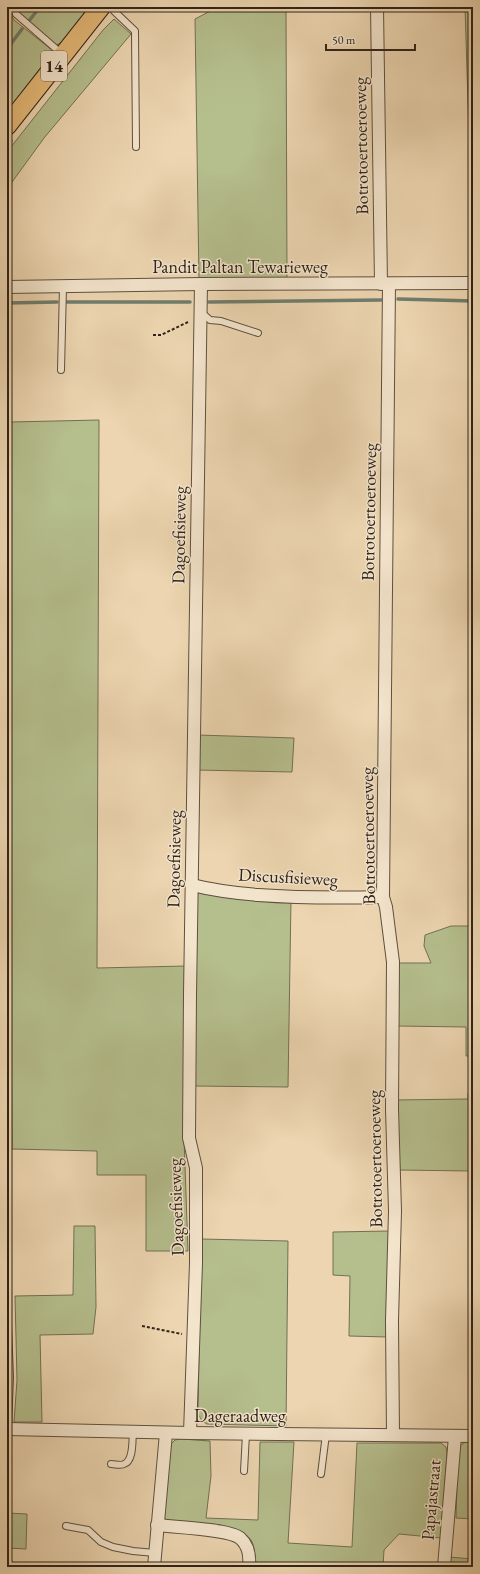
<svg xmlns="http://www.w3.org/2000/svg" width="480" height="1574" font-family="'EB Garamond',serif">
<rect width="100%" height="100%" fill="#ecd5b0"/>
<filter id="stains"><feTurbulence type="fractalNoise" baseFrequency=".005" numOctaves="4"/><feColorMatrix values="0 0 0 0 .2 0 0 0 0 .09 0 0 0 0 .02 0 0 0 .5 -.17"/></filter>
<radialGradient id="worn" r=".72"><stop offset=".6" stop-color="#630" stop-opacity="0"/><stop offset="1" stop-color="#630" stop-opacity=".3"/></radialGradient>
<g fill="#b5be8d" stroke="#727053">
<path d="M7,7l7,13 38,30v3l-45,58z"/>
<path d="M15,7h75l-27,33 -4,4 -4,1 -36,-32z"/>
<path d="M218,7h68l1,271 -88,2 -4,-261z"/>
<path d="M465,7h8v127h-4z"/>
<path d="M114,19l17,15 -87,104 -37,51v-37l96,-122z"/>
<path d="M7,405h3v17l89,-2 -2,548 89,-2 -2,172 4,113h-42v-76h-49v-24l-85,-2 -1,-129h-4z"/>
<path d="M197,735l97,3 -2,34 -96,-2z"/>
<path d="M203,890l88,9 -3,188 -95,-1 2,-188 3,-5z"/>
<path d="M473,923v133h-7v-29l-69,-1v-63h34l-7,-17 1,-11 26,-9h22z"/>
<path d="M468,1093h5v138h-2v-60l-72,-1 -3,-70 72,-1z"/>
<path d="M74,1226h21l1,81 -3,27 -53,1 2,87h-28l3,-42 -2,-84 58,-1z"/>
<path d="M390,1231l-2,106 -39,-1 1,-60 -17,-1v-43z"/>
<path d="M201,1239l87,2 -2,185 -79,-2c-6,-3 -8,-7 -9,-13z"/>
<path d="M181,1439l29,2 1,35 -5,42 52,2 2,-78h34l-6,101 64,4 5,-104h84l5,4 1,6 -6,85 -42,-4 -15,16 -1,17h-130c1,-9 3,-19 -2,-27 -14,-19 -60,-17 -81,-18l-5,-3 -2,-5 6,-68 6,-6z"/>
<path d="M467,1441l6,1v77l-17,-1 2,-68 3,-5z"/>
<path d="M7,1513l20,1 -1,35 -19,-1z"/>
<path d="M449,1557l24,2v8h-25z"/>
</g>
<g fill="none" stroke-linecap="round" stroke-linejoin="round">
<g stroke="#6f7d6e" stroke-width="3.5">
<path d="M28,22l12,-15"/>
<path d="M7,49l15,-20"/>
<path d="M398,299l75,2"/>
<path d="M67,302h123"/>
<path d="M209,302l172,-2"/>
<path d="M7,303l50,-1"/>
</g>
<defs>
<g id="service">
<path d="M13,7l3,7 46,40"/>
<path d="M114,11l21,20 1,116"/>
<path d="M201,312l9,8 11,1 37,12"/>
<path d="M61,370l2,-84"/>
<path d="M7,1300l3,77 -2,52"/>
<path d="M111,1464c4,0 10,2 13,0 10,-3 8,-24 9,-32"/>
<path d="M244,1471l2,-37"/>
<path d="M321,1474l5,-40"/>
<path d="M66,1526l22,4 13,12 12,5 20,4 22,2"/>
</g>
<g id="minor">
<path d="M377,7l4,277"/>
<path d="M389,284l-6,613 3,10 7,55 -1,147 3,102 -3,110 1,114"/>
<path d="M7,287l194,-3 272,-1"/>
<path d="M192,885c24,6 42,8 66,10 42,3 83,3 125,2"/>
<path d="M7,1429l183,4 283,3"/>
<path d="M190,1433l6,-170v-95l-7,-30 1,-143 11,-711"/>
<path d="M157,1525c17,2 72,4 83,13 9,8 10,18 9,29"/>
<path d="M154,1567l12,-134"/>
<path d="M444,1567l11,-131"/>
</g>
<path id="primary" d="M7,126l94,-119"/>
</defs>
<use href="#service" stroke="#5e503f" stroke-width="8"/>
<use href="#minor" stroke="#5e503f" stroke-width="14"/>
<use href="#primary" stroke="#2f2319" stroke-width="20"/>
<g stroke="#2f2319" stroke-width="2" stroke-dasharray="3 2" stroke-linecap="butt">
<path d="M7,146l5,-6"/>
<path d="M153,335h8l27,-13"/>
<path d="M7,1060v-24"/>
<path d="M142,1326l40,8"/>
</g>
<use href="#service" stroke="#f3e4cc" stroke-width="6"/>
<use href="#minor" stroke="#f3e4cc" stroke-width="12"/>
<use href="#primary" stroke="#e6ba78" stroke-width="18"/>
</g>
<g text-anchor="middle" stroke-width="3" stroke-linejoin="round" paint-order="stroke">
<rect fill="#f3e4cc" stroke="#6a5d4f" stroke-width="1" x="41" y="51" width="26" height="30" rx="3"/>
<g font-size="17" font-weight="bold" fill="#2f2319">
<text x="54" y="72">14</text>
</g>
<g font-size="18" fill="#2f2319" stroke="#f3e4cc">
<text transform="translate(361 146) rotate(-91)" y="6">Botrotoertoeroeweg</text>
<text x="240" y="273">Pandit Paltan Tewarieweg</text>
<text transform="translate(369 512) rotate(-89)" y="6">Botrotoertoeroeweg</text>
<text transform="translate(179 535) rotate(-89)" y="6">Dagoefisieweg</text>
<text transform="translate(368 836) rotate(-91)" y="6">Botrotoertoeroeweg</text>
<text transform="translate(174 859) rotate(-89)" y="6">Dagoefisieweg</text>
<text transform="translate(288 877) rotate(3)" y="6">Discusfisieweg</text>
<text transform="translate(375 1159) rotate(-91)" y="6">Botrotoertoeroeweg</text>
<text transform="translate(176 1207) rotate(-92)" y="6">Dagoefisieweg</text>
<text x="240" y="1422">Dageraadweg</text>
<text transform="translate(431 1500) rotate(-85)" y="6">Papajastraat</text>
</g>
</g>
<rect width="480" height="1574" fill="none" stroke="#ecd5b0" stroke-width="24"/>
<rect x="8" y="8" width="464" height="1558" fill="none" stroke="#2f2319" stroke-width="2"/>
<rect x="12" y="12" width="456" height="1550" fill="none" stroke="#2f2319"/>
<path d="M326 44v6h89v-6" fill="none" stroke="#2f2319" stroke-width="2"/>
<text x="332" y="44" font-size="12" fill="#2f2319" stroke="#f3e4cc" stroke-width="3" paint-order="stroke">50 m</text>
<rect width="100%" height="100%" filter="url(#stains)"/>
<rect width="100%" height="100%" fill="url(#worn)"/>
</svg>
